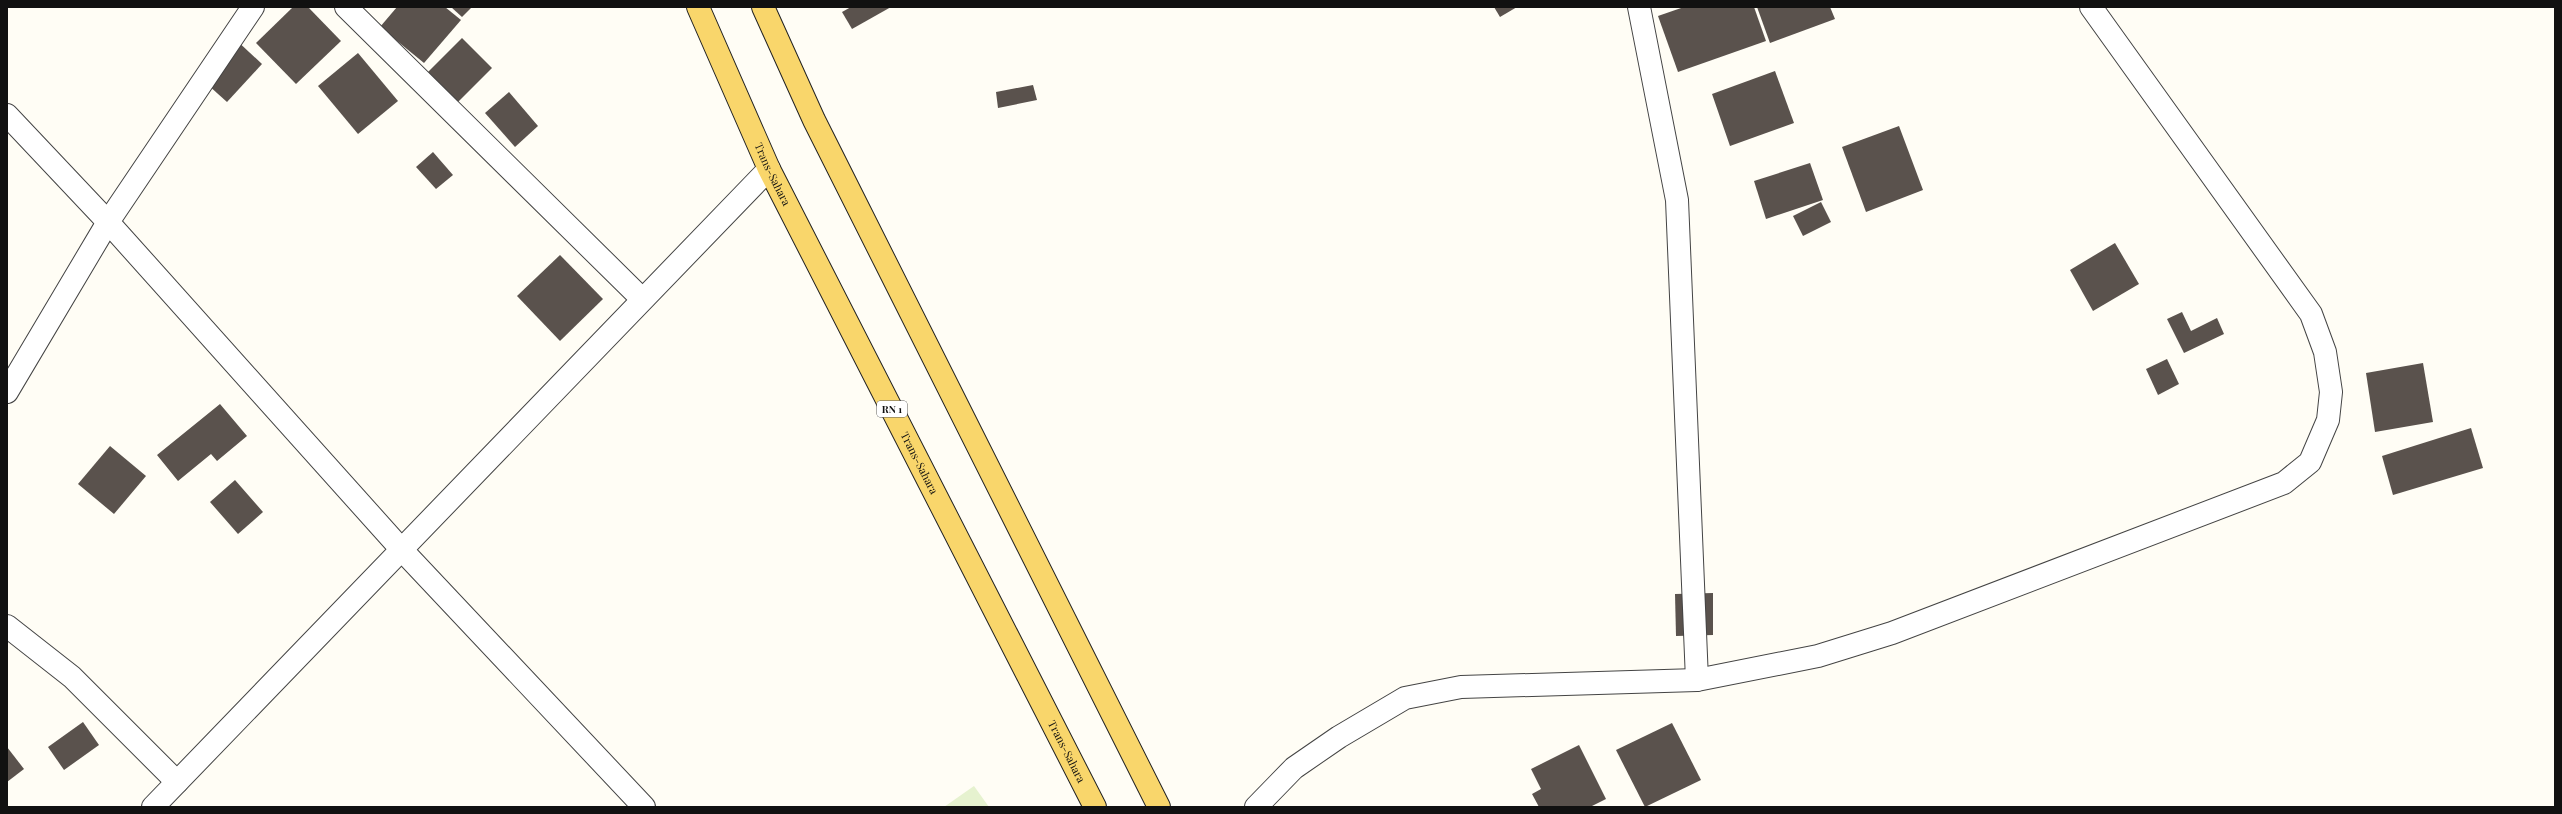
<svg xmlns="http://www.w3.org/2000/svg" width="2562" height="814" font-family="'Playfair Display',serif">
<rect width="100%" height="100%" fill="#fffdf5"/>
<path fill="#e6f2cf" d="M974,786l15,21h-45z"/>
<g fill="#5a524d">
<path d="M293,7h15l33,34 -45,43 -40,-41z"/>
<path d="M397,7h48l16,13 -37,43 -44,-36z"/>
<path d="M451,7h21l-10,10z"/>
<path d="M851,7h40l-39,22 -10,-17z"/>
<path d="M1494,7h23l-17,10z"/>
<path d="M1684,7h70l12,34 -88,31 -20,-56z"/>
<path d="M1757,7h73l5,12 -65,24z"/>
<path d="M234,38l28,26 -35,38 -29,-26z"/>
<path d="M462,38l30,30 -34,34 -30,-30z"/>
<path d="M358,53l40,48 -40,33 -40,-48z"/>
<path d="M1775,71l19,52 -64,23 -18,-52z"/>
<path d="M1033,85l4,15 -39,8 -2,-16z"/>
<path d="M509,92l29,34 -23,21 -30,-34z"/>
<path d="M1899,126l24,64 -57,22 -24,-65z"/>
<path d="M433,152l20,23 -17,14 -20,-22z"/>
<path d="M1810,163l13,37 -57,19 -12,-38z"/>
<path d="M1821,202l10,20 -28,14 -10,-20z"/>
<path d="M2115,243l24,41 -46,27 -23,-41z"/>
<path d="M560,255l43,44 -43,42 -43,-45z"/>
<path d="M2182,312l9,19 26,-13 7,16 -40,19 -17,-34z"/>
<path d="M2167,359l12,25 -21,11 -12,-26z"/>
<path d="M2423,363l10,59 -58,10 -9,-59z"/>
<path d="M220,404l27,32 -30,25 -6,-7 -33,27 -21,-26z"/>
<path d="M2471,428l12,40 -90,27 -11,-39z"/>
<path d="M110,446l36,30 -32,38 -36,-30z"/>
<path d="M235,480l28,32 -25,22 -28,-32z"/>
<path d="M1713,593v42l-37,1 -1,-42z"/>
<path d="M83,722l16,23 -35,25 -16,-23z"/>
<path d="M1672,723l29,57 -56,27 -29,-57z"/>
<path d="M1579,745l27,54 -16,8h-51l-7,-13 9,-5 -10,-20z"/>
<path d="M7,747l17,22 -17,13z"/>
</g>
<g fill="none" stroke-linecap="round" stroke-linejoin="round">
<defs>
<g id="minor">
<path d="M346,7l296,292"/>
<path d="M1639,7l38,193 20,480"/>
<path d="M7,115l101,107 293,327 243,258"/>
<path d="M7,392l101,-170 145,-215"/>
<path d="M7,626l65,51 105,105"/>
<path d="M153,807l616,-638"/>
<path d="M1256,807l38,-39 45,-31 66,-39 56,-11 236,-7 121,-24 74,-23 392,-150 26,-21 18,-42 3,-28 -6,-40 -14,-38 -220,-307"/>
</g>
<g id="major">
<path id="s1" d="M698,7l71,162 326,638"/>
<path d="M763,7l51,113 345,687"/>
</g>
</defs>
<use href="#minor" stroke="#444" stroke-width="24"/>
<use href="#major" stroke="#222" stroke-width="24"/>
<use href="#minor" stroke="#fff" stroke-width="22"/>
<use href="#major" stroke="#f9d66b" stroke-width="22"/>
</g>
<g text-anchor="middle" stroke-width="4" stroke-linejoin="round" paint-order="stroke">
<rect fill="#fff" stroke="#585858" stroke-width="1" x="877" y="401" width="30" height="16" rx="3"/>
<g font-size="10" font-weight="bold" fill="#111">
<text x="892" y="413">RN 1</text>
</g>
<g font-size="11" fill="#111" stroke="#fff">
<text dy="4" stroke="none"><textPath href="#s1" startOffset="183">Trans-Sahara</textPath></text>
<text dy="4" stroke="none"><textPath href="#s1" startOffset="507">Trans-Sahara</textPath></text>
<text dy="4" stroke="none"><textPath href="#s1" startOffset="831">Trans-Sahara</textPath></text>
</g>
</g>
<rect width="2562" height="814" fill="none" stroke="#111111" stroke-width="16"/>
</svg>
